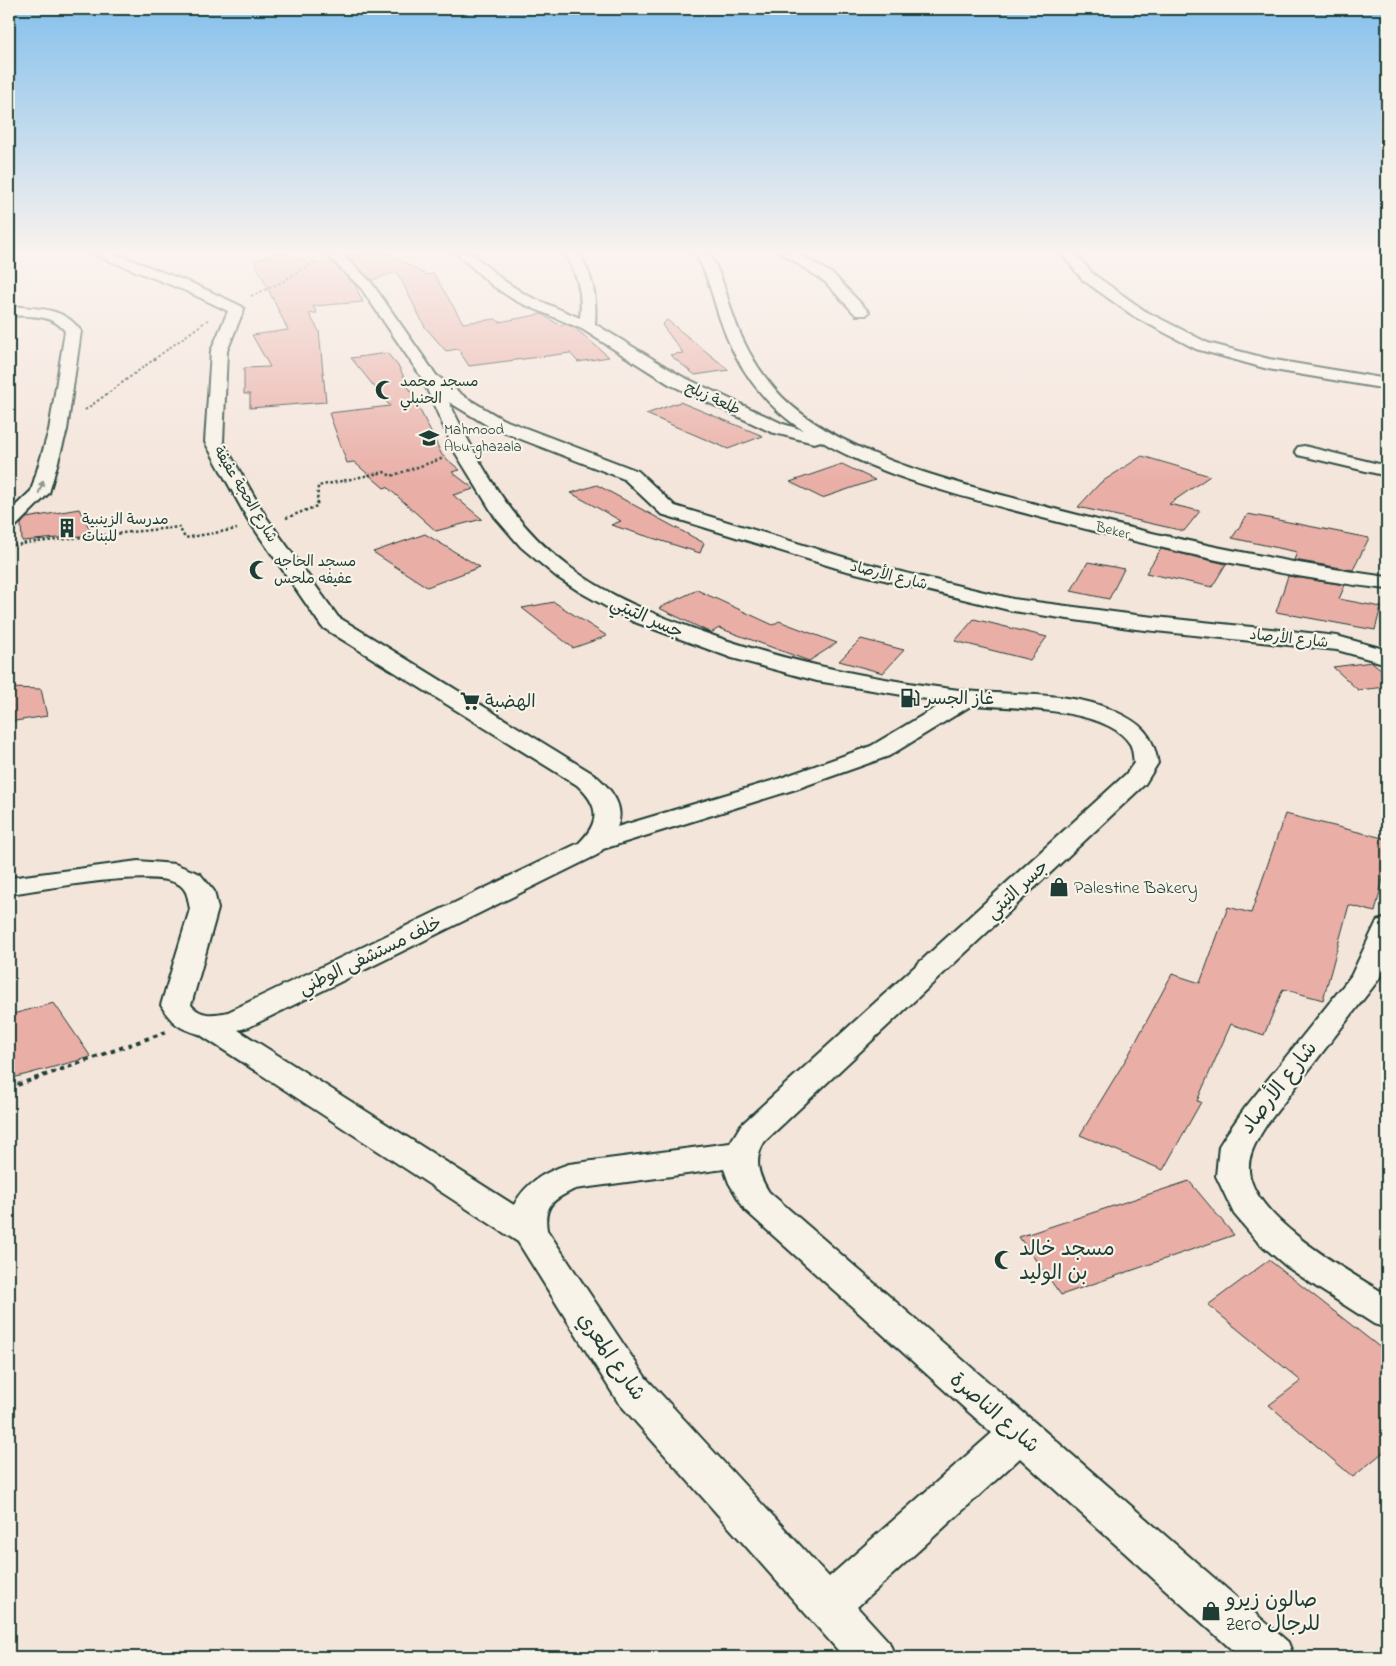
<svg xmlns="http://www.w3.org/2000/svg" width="1396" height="1666" font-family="'Indie Flower','Playpen Sans Arabic',sans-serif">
<rect width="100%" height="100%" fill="#f4e5db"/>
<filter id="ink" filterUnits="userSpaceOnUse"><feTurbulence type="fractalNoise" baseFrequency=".02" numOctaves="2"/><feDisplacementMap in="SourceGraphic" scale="10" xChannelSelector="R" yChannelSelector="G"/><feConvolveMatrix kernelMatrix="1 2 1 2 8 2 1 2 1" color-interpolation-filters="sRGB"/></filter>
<g filter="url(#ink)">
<g fill="#e9aea6" stroke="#1f3d34">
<path d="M368,252h18l40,23 8,-1 29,49 33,-4 3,3 43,-8 17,11 7,-1 9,4 34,29 -31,5 -8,-9 -101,13 -11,-17 -12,2 -21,-24 -28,-55 -25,8 -26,-24z"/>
<path d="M281,253l28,10 19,-4 27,26 8,17 -50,4 4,7 -8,1 10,17 7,71 -76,6v-14h-6v-26l26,-1 -18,-32 36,-5 -34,-70z"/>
<path d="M667,320l62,50 -34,5 -25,-20 13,-2 -21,-28z"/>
<path d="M387,353l12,14 43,88 18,15 -8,2 22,17 -21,6 29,24 -46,12 -49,-44 -3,1 -30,-26 -7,1 -18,-50 61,-7 -39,-48z"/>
<path d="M680,402l83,34 -35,13 -82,-35z"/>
<path d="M1142,456l68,20 -41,28 31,7 -16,20 -106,-24 22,-24z"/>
<path d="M842,464l33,16 -53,18 -32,-16z"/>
<path d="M597,485l107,58 -4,10 -89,-28 10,-4 -50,-28z"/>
<path d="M79,509l14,26 -71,6 -1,-17 5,-6z"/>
<path d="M1248,514l121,24 -16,32 -59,-10 3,-8 -65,-14z"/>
<path d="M425,534l55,33 -53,20 -54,-35z"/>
<path d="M1161,549l48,11 17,4 -14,23 -66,-14z"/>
<path d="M1088,562l36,7 -15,30 -38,-8z"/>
<path d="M1288,576l57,9 -6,14 42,8 -6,23 -99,-18z"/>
<path d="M697,590l76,35 6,-4 58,22 -28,18 -90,-33 -8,5 -52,-25z"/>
<path d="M554,602l53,34 -34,12 -51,-40z"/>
<path d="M974,619l73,18 -17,23 -75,-19z"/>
<path d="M861,639l43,11 -21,23 -44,-12z"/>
<path d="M1372,662l15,12v13l-29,3 -25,-23z"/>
<path d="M9,688l32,1 6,27 -38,6z"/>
<path d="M1285,814l102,25v23l-12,50 -26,-7 -26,95 -40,-11 -19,46 -33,-11 -34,77 4,1 -38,68 -83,-35 48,-79 44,-82 28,9 28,-76 23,6z"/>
<path d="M54,1003l37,54 -82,22v-64z"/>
<path d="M1189,1181l45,54 -173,60 -42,-58z"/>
<path d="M1269,1260l118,93v96l-34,28 -84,-72 32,-24 -93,-76z"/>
</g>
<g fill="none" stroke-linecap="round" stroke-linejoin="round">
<defs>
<g id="minor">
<path d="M93,252h18l85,33 45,21 3,3 -17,42 -4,91 43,75 72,100 257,158c15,13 31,31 22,52l161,-48 93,-33 74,-44 -128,-21 -85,-23 -100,-37 -52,-29 -23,-15 -36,-30 -26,-30 -40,-65 -33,-74 -61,-90 -37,-36h15l32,30 65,93 29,22 37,22 136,52 37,35 181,55 157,38 123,16 201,21 50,14v14l-50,-14 -201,-21 -123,-18 -170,-41 -182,-56 -37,-35 -134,-52 -41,-25c32,66 62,122 122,166 33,25 72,42 110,56 93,36 187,55 286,67 46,5 105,0 147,20 27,12 39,23 44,52l-13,21 -380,357c-12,18 -7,34 4,51l519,450 6,15h-54l-220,-199 -163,149 32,35 6,15h-51l-226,-255 -100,-160 -319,-208c-19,-5 -28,-11 -38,-29l29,-96c-2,-9 -2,-18 -10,-24 -26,-18 -137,5 -171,9v-16l129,-17 37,3 25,10 14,17 4,18 -27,96c10,12 23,10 37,7l351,-169c21,-21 21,-37 -2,-58l-255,-158 -75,-109 -42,-76 6,-91 17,-40 -42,-20 -91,-36zM972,705c39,3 136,2 158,39 3,5 3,13 4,19l-8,11 -385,351 -11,18 -161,21c-24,8 -43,18 -55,41l-276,-175 11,-3 348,-172 6,-6 193,-60 93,-33zM724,1169l5,14 16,27 247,223 -163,144 -183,-199 -99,-148c-4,-25 7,-31 28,-41z"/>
<path d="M455,252h15l33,28 23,15 54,23c3,-26 -3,-44 -16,-66h14c15,24 19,44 17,72l86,52 102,48 20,6c-40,-25 -69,-67 -83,-111 -8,-23 -12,-46 -26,-67h14c14,21 18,43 26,66 10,29 27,57 48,79 56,55 160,82 235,102 121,33 245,60 370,78v12c-119,-14 -236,-43 -352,-73 -70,-19 -151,-38 -214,-75l-7,2 -43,-11 -102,-48 -87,-55 -66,-28 -23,-15z"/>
<path d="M780,252h16l38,23 32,34 3,3 -3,3h-10l-32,-34z"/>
<path d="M1060,252h14l19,22 52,37 63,32 61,16 118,20v10l-119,-20 -72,-20 -61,-32 -52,-37z"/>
<path d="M9,306c28,3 54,0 72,25l-14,99 -18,63 -33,33 -7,2v-16l22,-21 18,-61 16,-99c-14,-18 -36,-14 -56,-16z"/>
<path d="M1304,446l83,20v10l-89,-21 -3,-4 3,-4z"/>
<path d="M1387,918v41l-8,20 -112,145c-10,16 -22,33 -17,53 11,46 98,94 137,118v33l-13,-4 -56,-36 -32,-22 -29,-25 -23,-27 -18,-38 3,-30 5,-8 21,-30 106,-132 26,-55z"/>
</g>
</defs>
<use href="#minor" stroke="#1f3d34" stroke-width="4"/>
<g stroke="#1f3d34" stroke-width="2" stroke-dasharray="2.5 2.5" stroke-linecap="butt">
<path d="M251,296l31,-14 34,-21"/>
<path d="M85,410l124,-91"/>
</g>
<g stroke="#1f3d34" stroke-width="2.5" stroke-dasharray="2.5 2.5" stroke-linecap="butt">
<path d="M286,518l31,-12 1,-20 66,-14 7,4 53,-18"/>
<path d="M9,547l18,-4 152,-16 6,11 52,-9"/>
</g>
<path stroke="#1f3d34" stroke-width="4" stroke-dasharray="4.5 4.5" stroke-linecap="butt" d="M9,1088l157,-56"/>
<use href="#minor" fill="#f7f3e8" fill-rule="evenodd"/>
</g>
<defs><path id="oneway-solid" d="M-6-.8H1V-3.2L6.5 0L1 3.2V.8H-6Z" transform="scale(1.25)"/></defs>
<use fill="#8b988e" href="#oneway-solid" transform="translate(41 487) rotate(-69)"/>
</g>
<linearGradient id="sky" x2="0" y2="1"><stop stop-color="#85c0ec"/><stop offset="0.52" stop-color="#faf3ef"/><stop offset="1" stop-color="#faf3ef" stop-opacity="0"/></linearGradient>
<rect width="1396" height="485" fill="url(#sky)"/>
<defs>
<symbol id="mosque-bare" viewBox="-9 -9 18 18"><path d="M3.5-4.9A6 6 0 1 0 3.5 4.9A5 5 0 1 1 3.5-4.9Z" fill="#1f3d34" stroke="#f7f3e8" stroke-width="2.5" paint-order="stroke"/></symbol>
<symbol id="school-bare" viewBox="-9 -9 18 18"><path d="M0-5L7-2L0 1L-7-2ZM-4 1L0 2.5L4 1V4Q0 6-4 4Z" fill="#1f3d34" stroke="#f7f3e8" stroke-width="2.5" paint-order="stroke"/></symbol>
<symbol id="building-bare" viewBox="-9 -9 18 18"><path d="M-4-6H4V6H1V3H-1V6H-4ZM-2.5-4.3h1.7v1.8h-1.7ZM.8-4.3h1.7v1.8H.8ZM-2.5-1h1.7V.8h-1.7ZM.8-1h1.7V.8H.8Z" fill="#1f3d34" stroke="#f7f3e8" stroke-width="2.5" paint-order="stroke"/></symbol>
<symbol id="fuel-bare" viewBox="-9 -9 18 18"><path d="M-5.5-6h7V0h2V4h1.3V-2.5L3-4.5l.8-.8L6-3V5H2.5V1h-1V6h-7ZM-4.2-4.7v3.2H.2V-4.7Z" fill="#1f3d34" stroke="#f7f3e8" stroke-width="2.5" paint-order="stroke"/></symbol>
<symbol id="supermarket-bare" viewBox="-9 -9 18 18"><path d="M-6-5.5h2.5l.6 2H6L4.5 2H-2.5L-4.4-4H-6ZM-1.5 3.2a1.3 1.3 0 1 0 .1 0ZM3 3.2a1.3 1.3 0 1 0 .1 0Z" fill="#1f3d34" stroke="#f7f3e8" stroke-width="2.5" paint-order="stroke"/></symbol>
<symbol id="shop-bare" viewBox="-9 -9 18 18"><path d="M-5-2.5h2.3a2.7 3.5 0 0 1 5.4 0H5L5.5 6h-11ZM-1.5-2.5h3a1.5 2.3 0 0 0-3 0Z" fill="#1f3d34" stroke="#f7f3e8" stroke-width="2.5" paint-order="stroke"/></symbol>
</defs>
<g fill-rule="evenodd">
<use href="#mosque-bare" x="371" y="376" width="28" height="28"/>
<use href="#school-bare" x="415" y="424" width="28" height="28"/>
<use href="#building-bare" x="53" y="514" width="28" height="28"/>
<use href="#mosque-bare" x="245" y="556" width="28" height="28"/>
<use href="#fuel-bare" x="896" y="684" width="28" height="28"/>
<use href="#supermarket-bare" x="456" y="687" width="28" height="28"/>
<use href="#shop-bare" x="1045" y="873" width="28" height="28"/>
<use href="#mosque-bare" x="990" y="1246" width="28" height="28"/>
<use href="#shop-bare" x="1197" y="1597" width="28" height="28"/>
</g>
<g text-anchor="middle" stroke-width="4.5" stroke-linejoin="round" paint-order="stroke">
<g font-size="15" fill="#1f3d34" stroke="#f7f3e8" text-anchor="start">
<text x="400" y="386">مسجد محمد<tspan x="400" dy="17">الحنبلي</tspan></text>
<text x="444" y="434">Mahmood<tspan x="444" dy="17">Abu-ghazala</tspan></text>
<text x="82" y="524">مدرسة الزينبية<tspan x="82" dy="17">للبنات</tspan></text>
<text x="274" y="566">مسجد الحاجه<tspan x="274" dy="17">عفيفه ملحس</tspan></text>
</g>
<g font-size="15" fill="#1f3d34" stroke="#f7f3e8">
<text transform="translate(713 398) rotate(25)" y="5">طلعة زبلح</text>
<text transform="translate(246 494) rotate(59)" y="5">شارع الحجة عفيفة</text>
<text transform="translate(1113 530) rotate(14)" y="5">Beker</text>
<text transform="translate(889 575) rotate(14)" y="5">شارع الأرصاد</text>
<text transform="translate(1289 638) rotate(6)" y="5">شارع الأرصاد</text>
</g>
<g font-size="18" fill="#1f3d34" stroke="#f7f3e8">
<text transform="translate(647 617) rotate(24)" y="6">جسر التيتي</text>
<text transform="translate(1017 889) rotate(-43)" y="6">جسر التيتي</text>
<text transform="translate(370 955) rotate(-26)" y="6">خلف مستشفى الوطني</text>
</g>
<g font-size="18" fill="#1f3d34" stroke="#f7f3e8" text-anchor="start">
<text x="925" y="704">غاز الجسر</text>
<text x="485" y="707">الهضبة</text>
<text x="1074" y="893">Palestine Bakery</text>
</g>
<g font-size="21" fill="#1f3d34" stroke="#f7f3e8">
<text transform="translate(1278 1087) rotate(-52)" y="7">شارع الأرصاد</text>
<text transform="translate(612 1356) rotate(55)" y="7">شارع المعري</text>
<text transform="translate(995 1412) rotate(41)" y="7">شارع الناصرة</text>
</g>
<g font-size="21" fill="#1f3d34" stroke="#f7f3e8" text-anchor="start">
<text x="1019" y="1255">مسجد خالد<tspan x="1019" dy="24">بن الوليد</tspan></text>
<text x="1226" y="1606">صالون زيرو<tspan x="1226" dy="24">zero للرجال</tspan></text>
</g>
</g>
<rect width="1396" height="1666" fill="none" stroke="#f7f3e8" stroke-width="30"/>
<rect x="15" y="15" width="1366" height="1636" fill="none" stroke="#1f3d34" stroke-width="2" filter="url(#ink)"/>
</svg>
